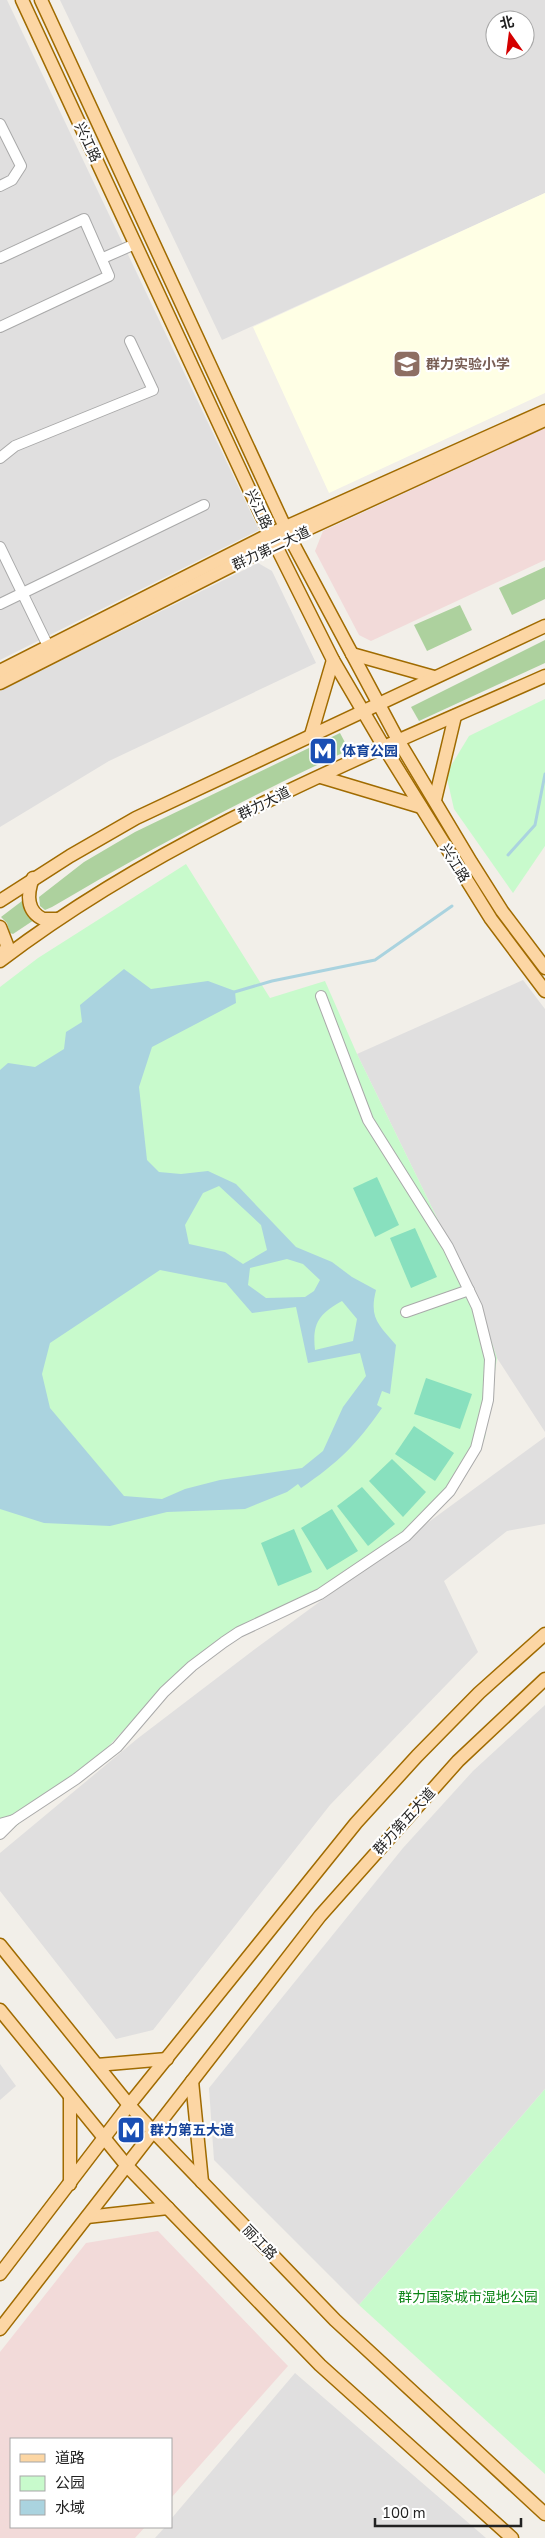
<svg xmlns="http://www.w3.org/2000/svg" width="545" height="2538" font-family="'Nunito Sans','Noto Sans SC',sans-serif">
<rect width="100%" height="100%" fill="#f2efe9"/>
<g fill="#e0dfdf" fill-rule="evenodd">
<path d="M0,0h7l252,530 -259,130z"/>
<path d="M60,0h485v193l-323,147zM495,20h30v30h-30z"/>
<path d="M258,563l14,8 44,92 -207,98 -109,66v-136z"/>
<path d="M523,980l22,29v423l-48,-74 -17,-52 -123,-252z"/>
<path d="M545,1437v87l-38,7 -63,50 34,71 -148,153 -177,225 -37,9 -116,-148v-38l137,-114 118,-90z"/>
<path d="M545,1705v384l-186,216 -145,-145 -5,-72 194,-240 70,-77z"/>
<path d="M0,2064l16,22 -16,14z"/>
<path d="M295,2373l191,165h-331l10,-11h6v-8z"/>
</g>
<g fill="#f2dad9">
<path d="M545,428v132l-174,81 -12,-6 -44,-84 8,-20z"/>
<path d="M158,2231l130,135 -117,132v-59h-160v88h134l-10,11h-135v-186l86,-109z"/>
</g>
<path fill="#ffffe5" d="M545,193v200l-216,100 -76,-166z"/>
<g fill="#add19e">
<path d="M545,567v32l-33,16 -13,-27z"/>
<path d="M460,605l12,25 -45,21 -13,-26z"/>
<path d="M545,640v23l-126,58 -8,-14z"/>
<path d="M340,733l9,17c-102,47 -201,100 -297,157l-7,3 -5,-4 -1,-9 45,-35 51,-30z"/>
<path d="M22,901l4,12 8,7 -21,14 -3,-1 -3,-10 -6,-6z"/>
</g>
<g fill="#c8facc">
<path d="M545,699v147l-32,47 -59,-84 -8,-35 23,-38z"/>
<path d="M186,864l84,134 55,-17 32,73 123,252 17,52 -12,80 -30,53 -64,55 -77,55 -81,30 -50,36 -79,84 -104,89v-853l38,-29z"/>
<path d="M545,2089v385l-186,-169z"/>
</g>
<g fill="#88e0be">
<path d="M377,1177l22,48 -24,12 -22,-49z"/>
<path d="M415,1228l22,49 -26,11 -21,-50z"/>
<path d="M426,1378l46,16 -12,35 -46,-15z"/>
<path d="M414,1426l40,27 -19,28 -40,-27z"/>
<path d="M392,1459l34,33 -23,25 -34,-36z"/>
<path d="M362,1487l33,37 -27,22 -31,-40z"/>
<path d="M332,1509l26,42 -31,19 -26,-42z"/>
<path d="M294,1529l18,43 -34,14 -17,-43z"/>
</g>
<path fill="#aad3df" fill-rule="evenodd" d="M124,969l27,20 57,-8 27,10 1,12 -84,44 -13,40 8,73 12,12 22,2 27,-3 28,13 60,63 36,15 20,15 24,13c-7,28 2,34 20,55l-6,49 -8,-3 -5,14 5,3c-25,36 -44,55 -81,80l-3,-4 -11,8 -42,17 -78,3 -57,14 -66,-3 -44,-14v-439l8,-7 27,4 29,-18 2,-17 16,-10 -2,-17zM219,1186l42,39 6,25 -24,14 -18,-12 -36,-8 -4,-19 18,-32zM287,1259l16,5 17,16 -6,11 -9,6 -39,1 -18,-13 2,-17zM160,1270l66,13 26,30 44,-6 12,56 52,-10 6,23 -23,31 -20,44 -21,17 -82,12 -35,9 -23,10 -38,-3 -74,-88 -8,-34 8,-31zM342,1301l15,18 -4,22 -38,9c-3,-27 4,-36 27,-49z"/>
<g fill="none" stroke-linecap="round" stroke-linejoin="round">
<g stroke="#aad3df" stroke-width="3">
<path d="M508,855l27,-30 10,-51"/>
<path d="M231,993l41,-12 103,-21 77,-54"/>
</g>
<defs>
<g id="minor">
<path d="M0,124l21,42 -9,14 -12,6"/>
<path d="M0,258l84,-39 25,57 -109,51"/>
<path d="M103,258l32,-14"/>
<path d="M0,458l15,-12 138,-56 -23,-49"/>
<path d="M0,547l48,99"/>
<path d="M0,604l204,-99"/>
<path d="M406,1312l63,-22"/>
<path d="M14,1820l62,-41 41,-32 47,-55 28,-26 32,-24 15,-10 81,-38 86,-58 44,-45 26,-43 12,-48 2,-41 -13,-52 -29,-60 -80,-127 -47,-124"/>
<path d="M0,1824l14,-4 -14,14"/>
</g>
<g id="major">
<path d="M22,0l248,534 63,126 51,87 107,172 54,72"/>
<path d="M41,0l249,538 108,202 73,122 31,49 43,57"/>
<path d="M352,654l82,23"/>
<path d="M0,671l270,-137 275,-123"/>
<path d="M0,683l275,-139 270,-124"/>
<path d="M311,735l22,-75"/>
<path d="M321,777l100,30"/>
<path d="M435,800l20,-84"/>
<path d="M33,878c-6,16 -7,33 10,41h14"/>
<path d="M0,901l70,-45 66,-38 409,-192"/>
<path d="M0,927l7,18 -4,13"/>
<path d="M0,961c164,-125 358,-202 545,-285"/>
<path d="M0,1945l129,160 24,26 182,189 210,194"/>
<path d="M0,2010l127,156 193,199 192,173"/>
<path d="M97,2065l70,-6"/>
<path d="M192,2081l10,101"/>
<path d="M70,2097v87"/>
<path d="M87,2217l81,-9"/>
<path d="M0,2274l129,-169 227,-282 61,-67 62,-63 66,-59"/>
<path d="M0,2329l320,-413 138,-155 87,-82"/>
</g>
</defs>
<use href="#minor" stroke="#a9a9a9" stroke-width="12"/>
<use href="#major" stroke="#a06b00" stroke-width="15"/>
<use href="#minor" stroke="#fff" stroke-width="10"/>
<use href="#major" stroke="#fcd6a4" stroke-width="12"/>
</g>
<defs>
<symbol id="school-square" viewBox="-11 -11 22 22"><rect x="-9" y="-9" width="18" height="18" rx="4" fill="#8d6e63" stroke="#fff"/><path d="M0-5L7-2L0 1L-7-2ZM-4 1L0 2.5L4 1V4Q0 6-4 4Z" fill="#fff"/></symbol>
<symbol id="metro-square" viewBox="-11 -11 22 22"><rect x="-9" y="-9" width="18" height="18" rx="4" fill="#1a4fb4" stroke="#fff"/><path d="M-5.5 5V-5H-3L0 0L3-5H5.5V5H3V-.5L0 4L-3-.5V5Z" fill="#fff"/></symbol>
</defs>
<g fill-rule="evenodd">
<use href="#school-square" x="391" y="348" width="32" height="32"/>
<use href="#metro-square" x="307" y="735" width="32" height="32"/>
<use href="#metro-square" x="115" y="2114" width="32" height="32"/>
</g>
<g text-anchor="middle" stroke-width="4.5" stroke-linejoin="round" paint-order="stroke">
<g font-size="14" fill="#222" stroke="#fff">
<text transform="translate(88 142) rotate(65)" y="5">兴江路</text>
<text transform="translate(259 509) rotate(65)" y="5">兴江路</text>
<text transform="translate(271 548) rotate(-25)" y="5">群力第二大道</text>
<text transform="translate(264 803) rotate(-26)" y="5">群力大道</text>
<text transform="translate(455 863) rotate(58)" y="5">兴江路</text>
<text transform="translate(404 1821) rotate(-48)" y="5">群力第五大道</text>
<text transform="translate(260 2242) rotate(46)" y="5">丽江路</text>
</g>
<g font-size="14" font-weight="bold" fill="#785e54" stroke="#fff" text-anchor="start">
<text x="426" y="369">群力实验小学</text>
</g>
<g font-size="14" font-weight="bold" fill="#164399" stroke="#fff" text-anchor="start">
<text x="342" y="756">体育公园</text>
<text x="150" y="2135">群力第五大道</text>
</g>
<g font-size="14" fill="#0c8416" stroke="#fff">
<text x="468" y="2302">群力国家城市湿地公园</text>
</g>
</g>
<rect x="10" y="2438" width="162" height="90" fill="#ffffff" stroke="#a7a7a7"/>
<rect x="20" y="2454" width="25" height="8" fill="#fcd6a4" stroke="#a7a7a7"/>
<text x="55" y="2463" font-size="15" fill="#222222">道路</text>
<rect x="20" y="2476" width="25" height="15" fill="#c8facc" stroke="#a7a7a7"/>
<text x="55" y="2488" font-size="15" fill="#222222">公园</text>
<rect x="20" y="2500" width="25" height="15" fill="#aad3df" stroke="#a7a7a7"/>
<text x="55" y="2513" font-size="15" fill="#222222">水域</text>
<g transform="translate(510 35) rotate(346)"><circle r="24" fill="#ffffff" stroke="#a7a7a7"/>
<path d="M0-4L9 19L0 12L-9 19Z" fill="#d40000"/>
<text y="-8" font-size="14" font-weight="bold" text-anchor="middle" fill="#222222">北</text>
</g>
<path d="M375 2518v8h146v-8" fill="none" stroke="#222222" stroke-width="2.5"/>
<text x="382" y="2518" font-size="15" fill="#222222" stroke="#ffffff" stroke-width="4" paint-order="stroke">100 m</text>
</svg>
